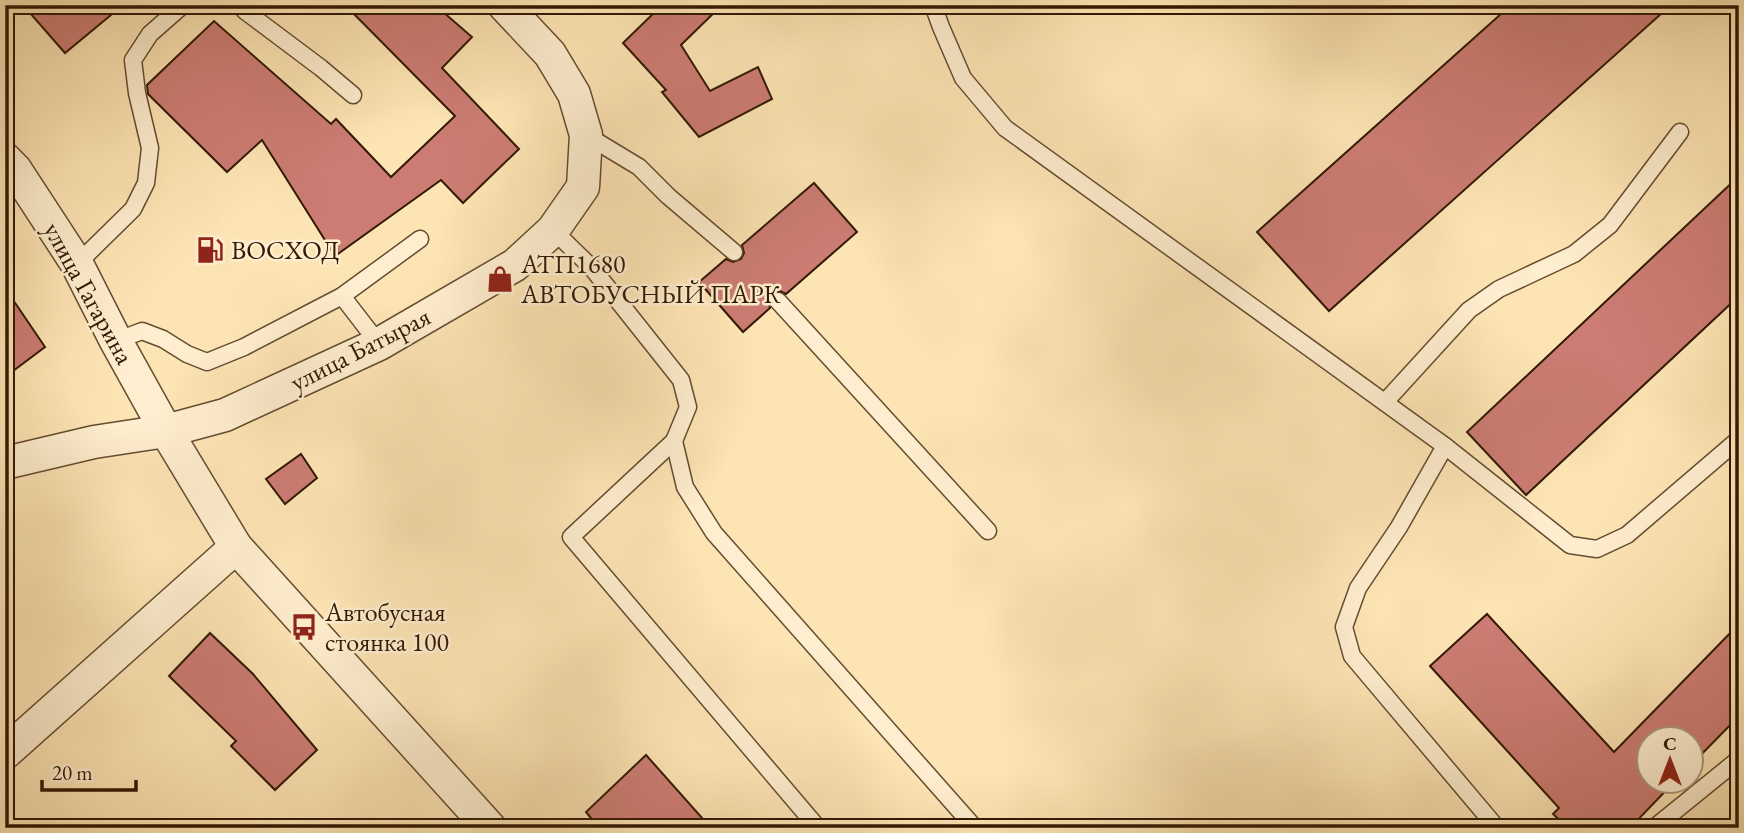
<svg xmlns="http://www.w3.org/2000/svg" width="1744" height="833" font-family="'EB Garamond',serif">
<rect width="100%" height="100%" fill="#fde4b4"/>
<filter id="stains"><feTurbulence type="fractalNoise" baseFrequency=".00286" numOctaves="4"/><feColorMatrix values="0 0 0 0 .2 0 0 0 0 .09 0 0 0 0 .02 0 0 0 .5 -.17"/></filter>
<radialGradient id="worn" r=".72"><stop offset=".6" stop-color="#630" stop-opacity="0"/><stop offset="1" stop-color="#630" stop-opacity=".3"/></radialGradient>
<g fill="#cc7c73" stroke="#311903" stroke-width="2">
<path d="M23,5h100l-58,48z"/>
<path d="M345,5h90l37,32 -30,31 77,81 -56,54 -22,-23 -106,76 -73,-116 -35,32 -79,-78 -1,-9 67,-64 117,103 5,-5 55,58 64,-61z"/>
<path d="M662,5h60l-41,40 29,46 48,-24 14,32 -73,38 -37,-45 4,-2 -43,-47z"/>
<path d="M1511,5h160l-342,306 -72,-79z"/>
<path d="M1739,176v120l-213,199 -59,-63z"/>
<path d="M814,183l43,49 -71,62 -6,-3 -9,2 -3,5 2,10 -27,24 -44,-50 27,-23 7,3 8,-3 3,-6 -2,-8z"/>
<path d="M5,288l40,59 -40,30z"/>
<path d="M301,454l16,24 -32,26 -19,-25z"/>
<path d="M1487,614l127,138 125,-128v92l-48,49v-27h-42v42h27l-46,48h-62l-15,-14 6,-6 -129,-142z"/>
<path d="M210,633l43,41 64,76 -42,40 -44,-44 5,-5 -67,-65z"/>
<path d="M646,755l65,73h-112l-13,-16z"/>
</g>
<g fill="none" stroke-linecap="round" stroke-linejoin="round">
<defs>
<g id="service">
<path d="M240,5l5,6 76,57 32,27"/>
<path d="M933,5l8,22 22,51 42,50 440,318 125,99 27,4 30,-14 112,-96"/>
<path d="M586,135l53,32 29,29 66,56"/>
<path d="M553,230l39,38 89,112 7,27 -14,34 -103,96 247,291"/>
<path d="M77,264l56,-55 13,-26 4,-35 -13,-55 -4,-33 17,-26 33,-29"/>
<path d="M342,296l37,48"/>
<path d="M778,301l210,230"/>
<path d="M116,341l26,-10 21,8 24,15 20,8 37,-15 98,-51 78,-57"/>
<path d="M1385,402l84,-92 30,-21 75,-35 36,-29 70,-93"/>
<path d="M674,441l11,46 29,46 261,295"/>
<path d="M1445,446l-46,81 -41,61 -14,39 8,29 145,172"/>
<path d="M1654,828l85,-69"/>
</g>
<g id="minor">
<path d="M5,159l10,10 62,95 39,77 50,90 70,116 254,281"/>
<path d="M5,463l89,-21 72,-11 59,-16 154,-71 136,-79 38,-35 30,-43 3,-52 -12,-41 -24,-40 -46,-49"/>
<path d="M5,753l231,-206"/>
</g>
</defs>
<use href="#service" stroke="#644c2f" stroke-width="19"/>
<use href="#minor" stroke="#644c2f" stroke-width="35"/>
<use href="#service" stroke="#feedce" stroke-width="16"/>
<use href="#minor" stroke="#feedce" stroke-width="32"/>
</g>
<defs>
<symbol id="fuel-bare" viewBox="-9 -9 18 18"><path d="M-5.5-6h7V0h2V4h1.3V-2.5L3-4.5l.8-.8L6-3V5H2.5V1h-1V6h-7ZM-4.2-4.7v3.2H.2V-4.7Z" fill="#8f2418" stroke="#feedce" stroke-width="2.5" paint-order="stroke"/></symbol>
<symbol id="shop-bare" viewBox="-9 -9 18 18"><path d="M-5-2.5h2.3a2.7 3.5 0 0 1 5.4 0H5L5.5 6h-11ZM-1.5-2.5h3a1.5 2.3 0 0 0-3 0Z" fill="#8f2418" stroke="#feedce" stroke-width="2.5" paint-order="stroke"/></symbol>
<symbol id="bus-bare" viewBox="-9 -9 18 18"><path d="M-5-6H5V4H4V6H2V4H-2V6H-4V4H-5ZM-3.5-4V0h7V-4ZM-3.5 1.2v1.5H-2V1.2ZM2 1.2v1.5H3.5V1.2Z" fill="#8f2418" stroke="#feedce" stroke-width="2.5" paint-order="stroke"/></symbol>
</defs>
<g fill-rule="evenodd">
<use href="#fuel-bare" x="191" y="231" width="38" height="38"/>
<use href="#shop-bare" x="481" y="260" width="38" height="38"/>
<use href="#bus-bare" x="285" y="608" width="38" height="38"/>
</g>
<g text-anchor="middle" stroke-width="5" stroke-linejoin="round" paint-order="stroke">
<g font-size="26" fill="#311903" stroke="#feedce" text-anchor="start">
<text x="231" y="259">ВОСХОД</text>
<text x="521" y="273">АТП1680<tspan x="521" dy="30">АВТОБУСНЫЙ ПАРК</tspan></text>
<text x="325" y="621">Автобусная<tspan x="325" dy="30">стоянка 100</tspan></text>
</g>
<g font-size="26" fill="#311903" stroke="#feedce">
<text transform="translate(89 293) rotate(61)" y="9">улица Гагарина</text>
<text transform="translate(360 349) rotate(-27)" y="9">улица Батырая</text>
</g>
</g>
<rect width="1744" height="833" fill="none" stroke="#fde4b4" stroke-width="28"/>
<rect x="7" y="7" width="1730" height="819" fill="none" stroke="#311903" stroke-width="3.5"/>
<rect x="14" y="14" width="1716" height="805" fill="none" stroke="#311903" stroke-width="2"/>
<g transform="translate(1670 760)"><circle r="33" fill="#feedce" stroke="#ac987d" stroke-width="2"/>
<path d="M0-5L12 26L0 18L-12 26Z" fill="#8f2418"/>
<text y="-10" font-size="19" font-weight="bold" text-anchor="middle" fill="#311903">С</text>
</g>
<path d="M42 780v10h94v-10" fill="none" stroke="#311903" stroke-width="3.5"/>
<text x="52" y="780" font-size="21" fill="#311903" stroke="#feedce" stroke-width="5" paint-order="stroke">20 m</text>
<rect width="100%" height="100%" filter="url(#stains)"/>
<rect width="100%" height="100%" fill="url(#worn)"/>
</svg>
